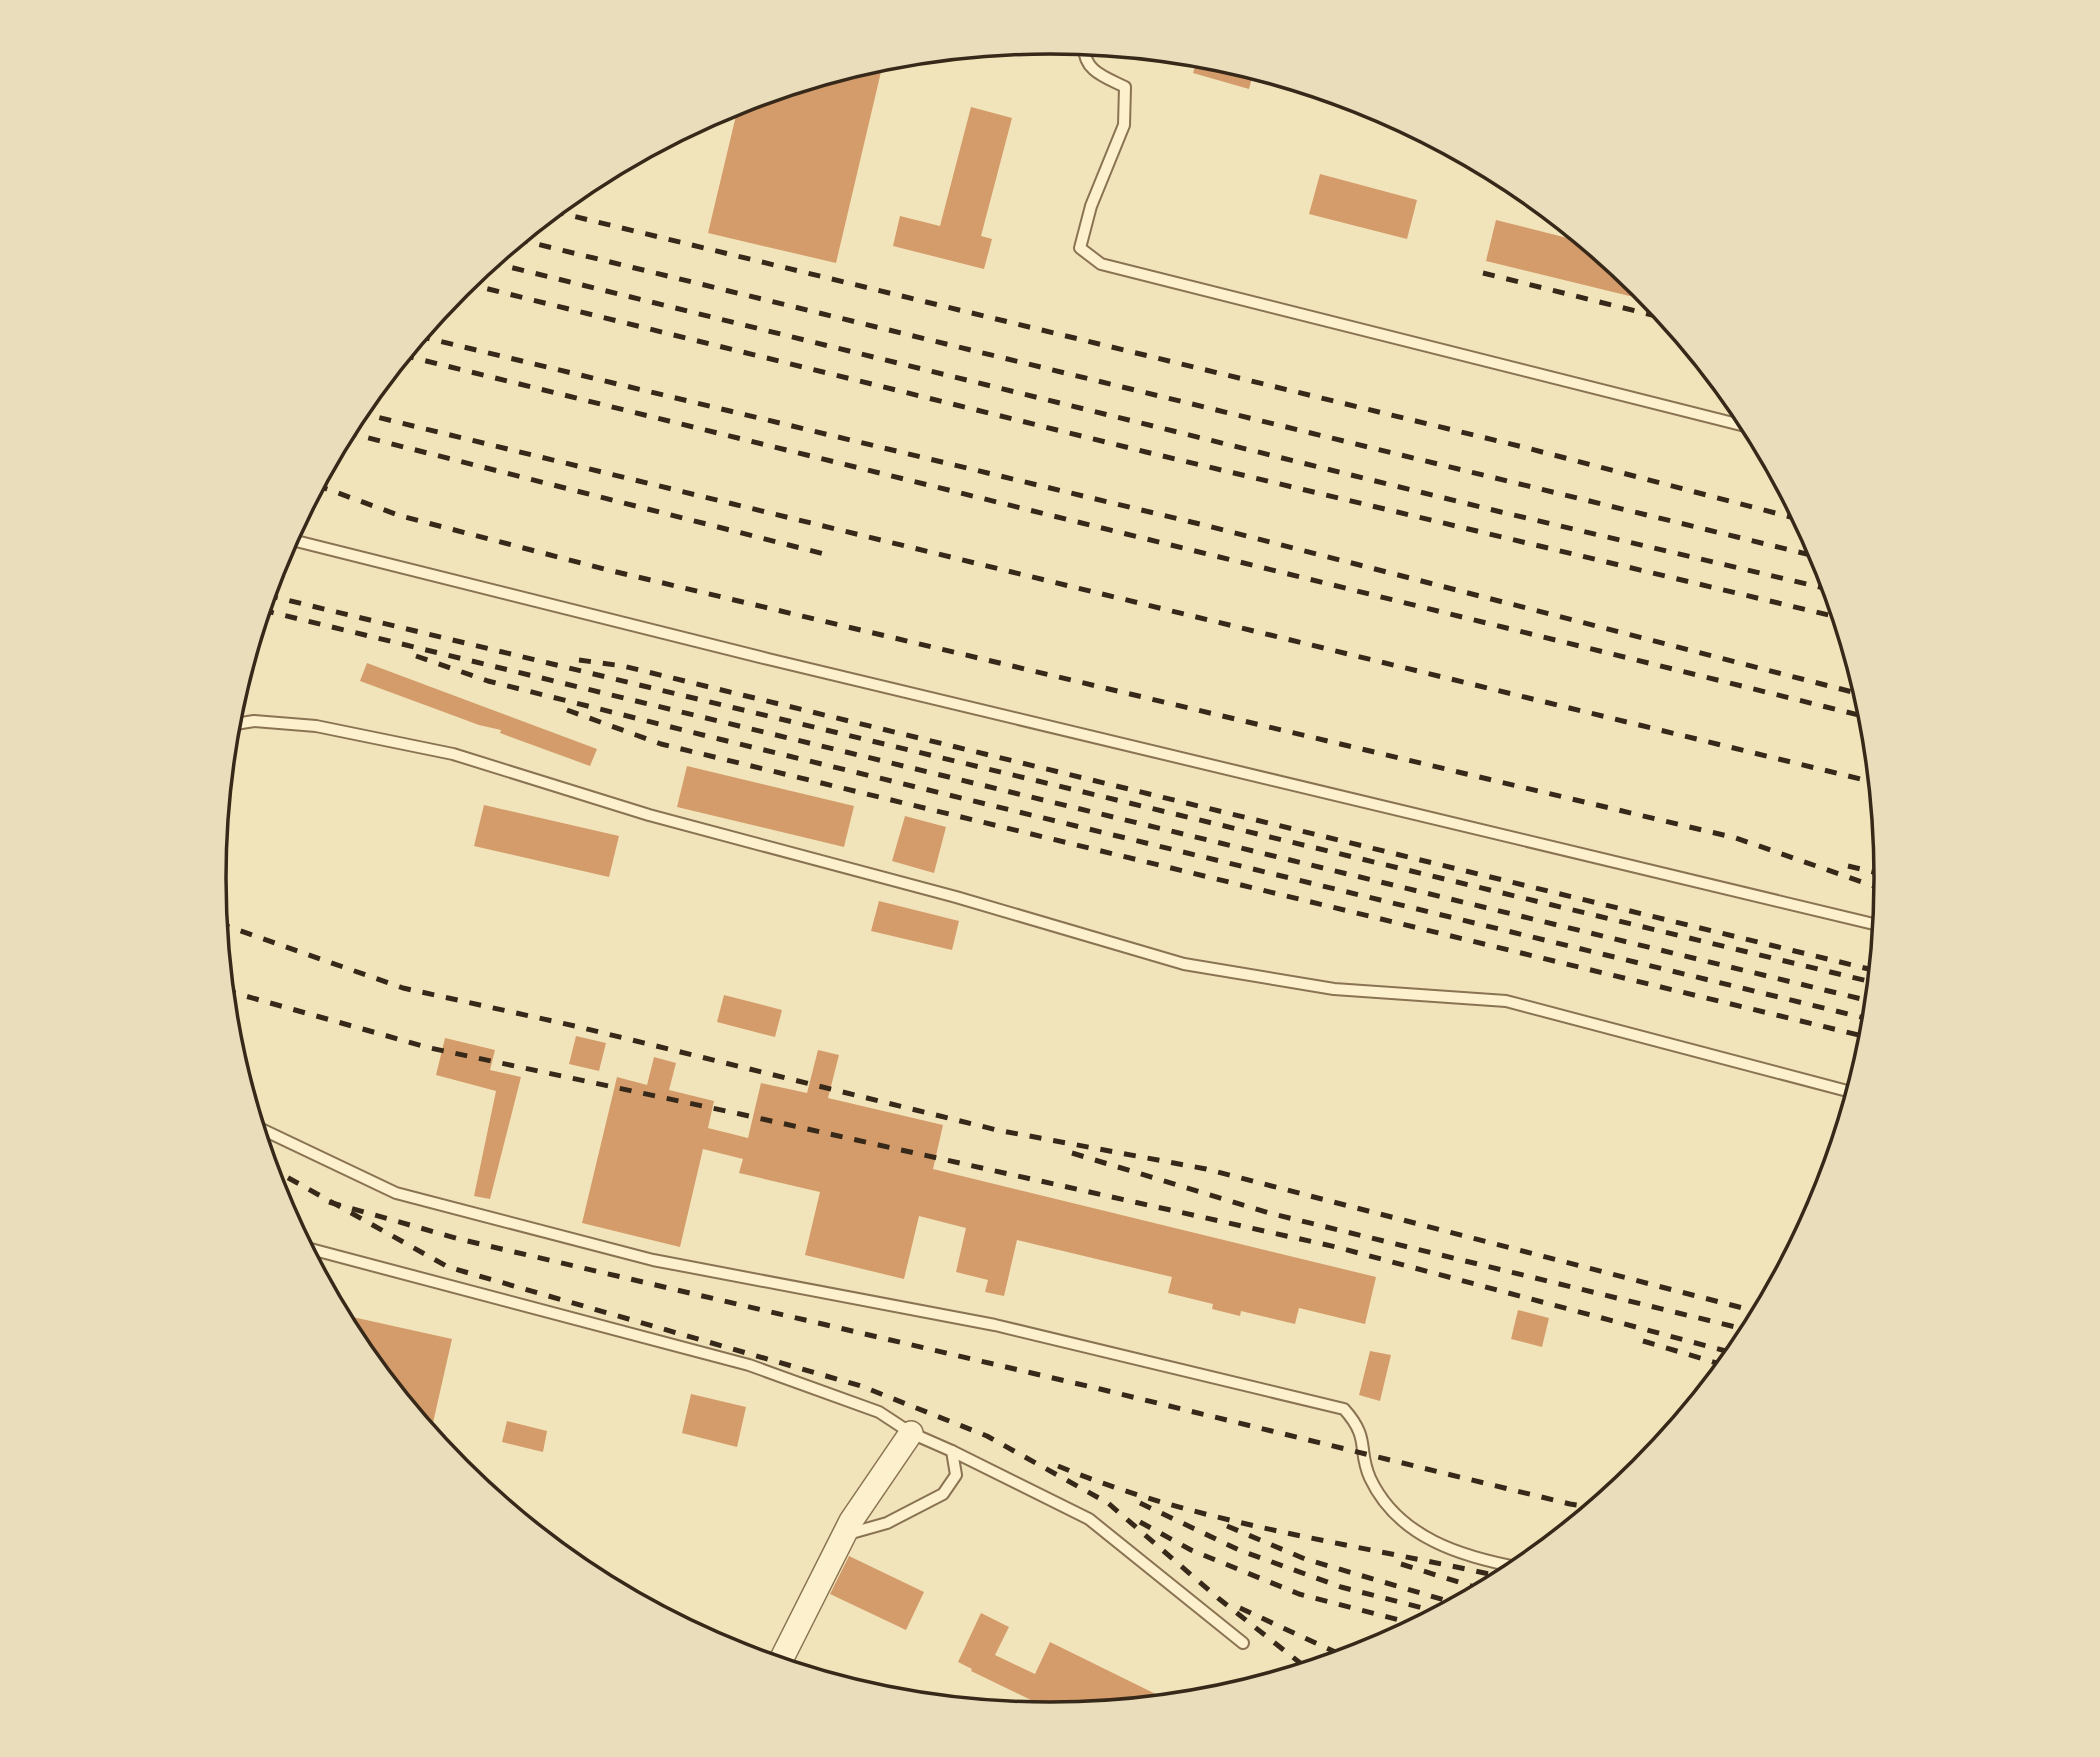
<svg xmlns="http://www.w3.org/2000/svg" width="2100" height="1757" font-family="'Source Serif 4',serif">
<rect width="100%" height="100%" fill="#f2e4ba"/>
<g fill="#d49c6b">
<path d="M1198,57l56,13 -5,19 -56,-16z"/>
<path d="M884,59l-48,204 -128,-30 31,-130z"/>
<path d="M971,107l41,11 -31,118 11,3 -8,30 -91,-23 7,-30 40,10z"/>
<path d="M1320,174l97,26 -10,39 -98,-25z"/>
<path d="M1496,220l91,23 55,44 12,15 -168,-41z"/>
<path d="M367,663l230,86 -7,17 -90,-33 1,-3 -22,-5 -119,-44z"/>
<path d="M687,766l167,40 -10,41 -167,-40z"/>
<path d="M484,805l135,31 -10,41 -135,-31z"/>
<path d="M905,816l41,11 -12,46 -42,-12z"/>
<path d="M879,901l80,20 -7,29 -81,-19z"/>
<path d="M724,995l58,15 -7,27 -58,-15z"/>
<path d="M576,1036l30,7 -7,28 -30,-7z"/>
<path d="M445,1038l50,12 -5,20 31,7 -31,122 -16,-3 22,-105 -60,-16z"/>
<path d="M818,1050l21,5 -11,43 115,27 -10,44 443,108 -11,47 -66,-16 -4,16 -54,-13 -1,5 -28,-7 1,-5 -45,-11 4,-16 -155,-37 -13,56 -19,-4 3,-12 -32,-8 10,-44 -47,-12 -15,63 -99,-24 15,-63 -81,-19 4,-14 -40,-10 -23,98 -98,-24 35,-146 30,8 7,-28 22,6 -7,27 45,11 -6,27 40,10 13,-55 46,10z"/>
<path d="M1518,1310l31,8 -7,29 -31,-8z"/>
<path d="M339,1314l113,25 -22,97 -76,-93z"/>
<path d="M1370,1351l21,4 -11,46 -21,-6z"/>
<path d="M691,1394l55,13 -9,40 -55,-14z"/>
<path d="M507,1421l40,10 -4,21 -41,-10z"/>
<path d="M849,1556l75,36 -18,38 -76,-36z"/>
<path d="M981,1613l28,14 -14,28 40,19 15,-32 124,61 -114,11 -89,-43 1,-2 -14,-7z"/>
</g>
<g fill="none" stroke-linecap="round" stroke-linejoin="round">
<defs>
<g id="lane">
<path d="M1084,45c-1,26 21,32 41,42l-1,38 -33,81 -11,42 21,16 652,164"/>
<path d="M288,539l480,120 1114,267"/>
<path d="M229,725l25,-4 62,5 137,28 196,61 307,82 228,67 150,25 172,12 349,92"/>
<path d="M255,1126l141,67 257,67 342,65 349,84c27,30 13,40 26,69 28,60 92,79 152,90"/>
<path d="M303,1247l446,118 130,47 32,21 41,18 4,24 -13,19 -56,29 -39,11"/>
<path d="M952,1451l137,68 154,124"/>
</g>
<path id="street" d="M778,1666l73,-145 60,-88"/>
</defs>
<use href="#lane" stroke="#8a7353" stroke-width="14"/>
<use href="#street" stroke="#8a7353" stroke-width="26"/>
<use href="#lane" stroke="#fcf0cd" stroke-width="10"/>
<use href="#street" stroke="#fcf0cd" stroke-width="23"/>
<g stroke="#372919" stroke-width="5" stroke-dasharray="12 12" stroke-linecap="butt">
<path d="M552,211l975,237 275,72"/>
<path d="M516,239l1307,319"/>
<path d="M489,262l1012,250 331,78"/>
<path d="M1483,273l185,46"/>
<path d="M464,283l682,169 695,166"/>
<path d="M418,336l790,190 656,169"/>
<path d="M402,355l1469,363"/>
<path d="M356,412l1521,371"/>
<path d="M345,432l487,124"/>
<path d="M316,485l85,31 203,53 1132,269 149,52"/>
<path d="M266,595l1610,388"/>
<path d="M262,610l1612,392"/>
<path d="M416,656l72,25 231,58 1154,281"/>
<path d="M579,660l44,6 1254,305"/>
<path d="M567,710l94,34 1210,294"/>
<path d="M1848,866l38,9"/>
<path d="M218,923l185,65 172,38 422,104 209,39 556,144"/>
<path d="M224,990l206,58 310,66 596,133 401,107"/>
<path d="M1072,1153l197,60 483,118"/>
<path d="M267,1166l181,101 413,119 126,50 121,67 110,95 91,72"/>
<path d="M329,1202l130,37 641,150 470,115 26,4"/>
<path d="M1643,1341l84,25"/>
<path d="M1058,1466c142,59 299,78 449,112"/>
<path d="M1140,1503l99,47 102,37 101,26"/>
<path d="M1140,1522l51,28 108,44 120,31"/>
<path d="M1227,1526l78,33 153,45"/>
<path d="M1401,1564l83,26"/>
<path d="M1240,1608l108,50"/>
</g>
</g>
<path d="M0 0H2100V1757H0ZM226 878a824 824 0 1 1 1648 0a824 824 0 1 1-1648 0Z" fill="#e9ddbc" fill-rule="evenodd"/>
<path fill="none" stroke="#372919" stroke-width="3.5" d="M226 878a824 824 0 1 1 1648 0a824 824 0 1 1-1648 0Z"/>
</svg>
